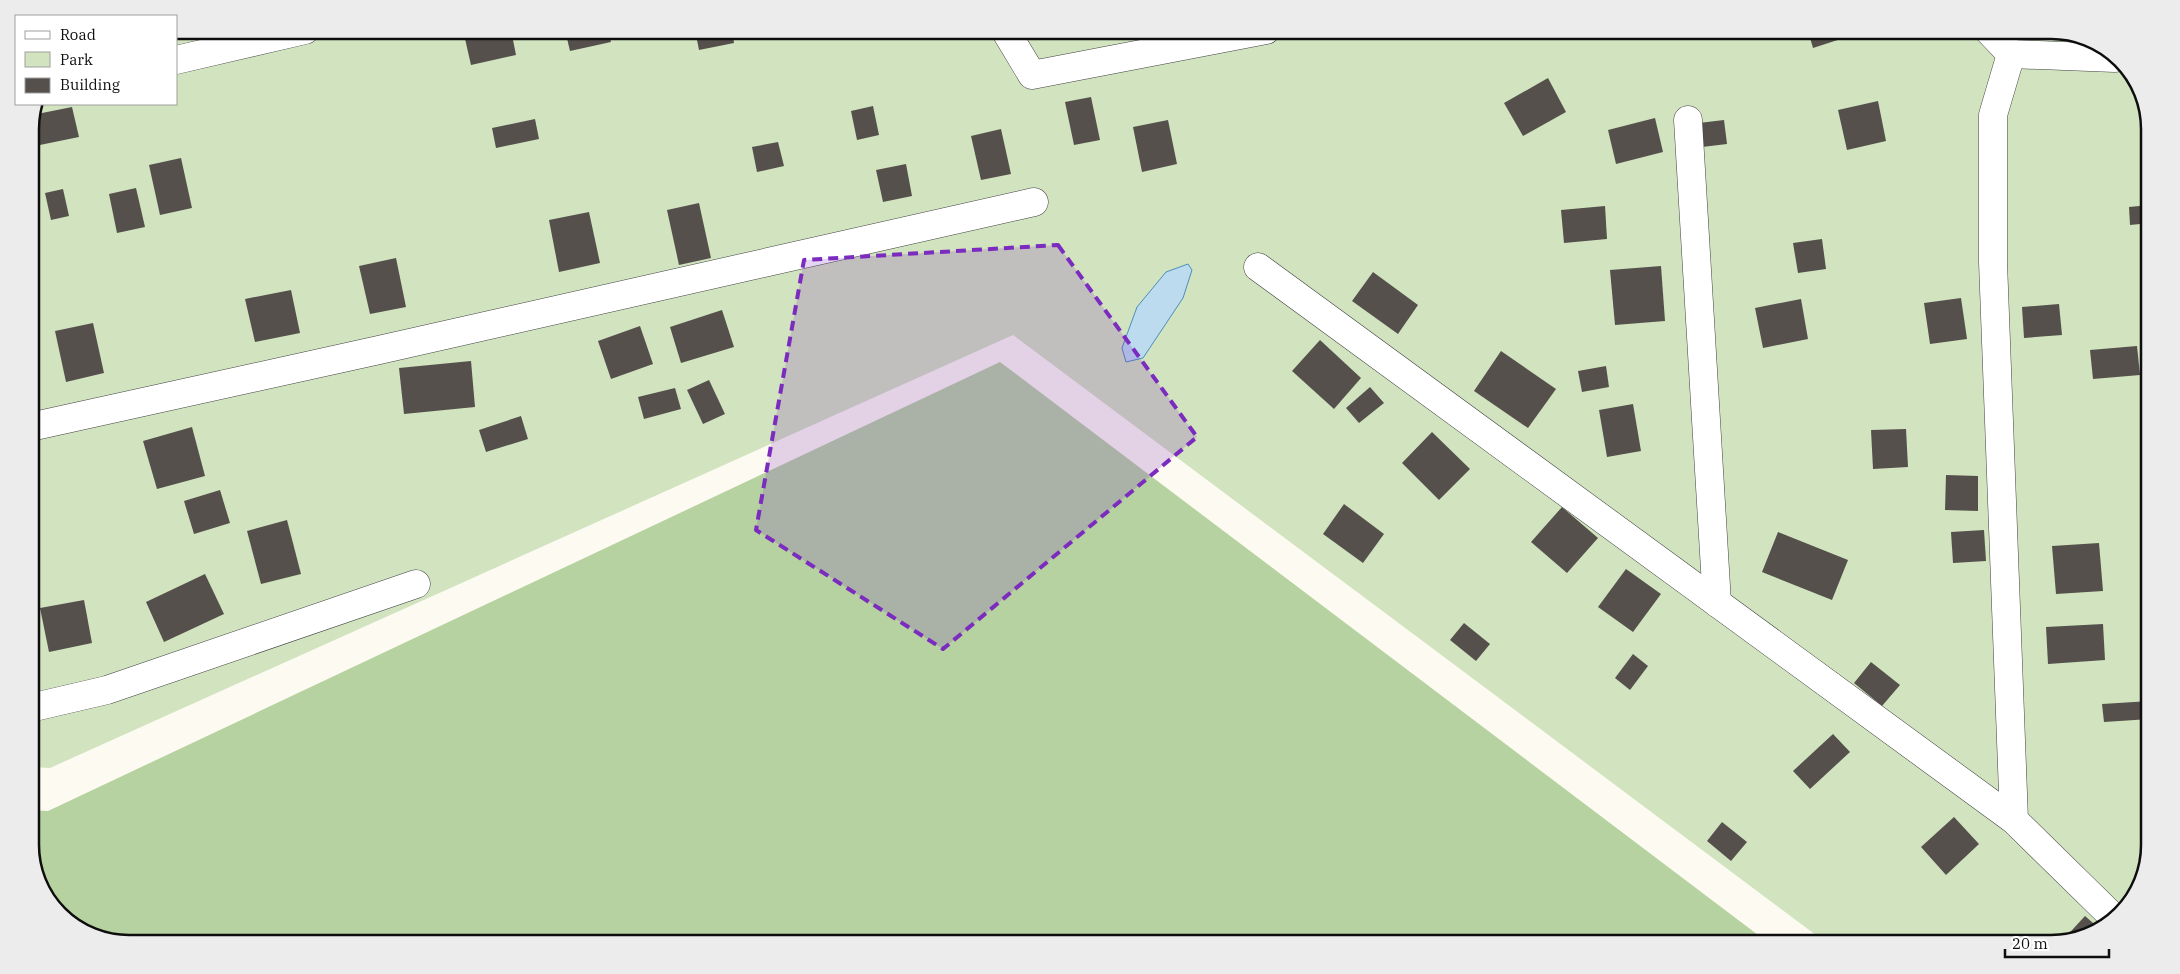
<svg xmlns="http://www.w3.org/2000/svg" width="2180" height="974" font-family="'IBM Plex Serif',serif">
<rect width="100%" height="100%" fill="#fdfbf1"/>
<path fill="#d1e4bf" d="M176,30h1876l38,8 43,35 17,49v724l-8,38 -35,43 -55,17h-224l-815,-609 -963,433 -20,-1v-645l5,-18h141z"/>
<path fill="#b6d2a0" d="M1000,362l770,582h-1642l-38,-8 -40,-31 -20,-53v-42l18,1z"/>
<path fill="#bcdbee" stroke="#4c8ebc" d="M1188,264l4,6 -9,28 -40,60 -17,4 -4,-14 15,-41 29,-35z"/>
<g fill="#55504c">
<path d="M463,30h48l5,25 -45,10z"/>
<path d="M565,30h43l3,12 -41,9z"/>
<path d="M695,30h37l2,13 -35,7z"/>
<path d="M1571,30h22l-18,9z"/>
<path d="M1810,30h38l2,6 -37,12 -5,-17z"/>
<path d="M1548,78l18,34 -43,24 -19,-33z"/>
<path d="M1091,97l9,43 -26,5 -9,-43z"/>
<path d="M1878,101l8,40 -39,9 -9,-40z"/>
<path d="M873,106l6,29 -22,5 -6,-29z"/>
<path d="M72,107l7,30 -49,10 2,-32z"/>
<path d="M1655,118l8,34 -47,12 -8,-34z"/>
<path d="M535,119l4,20 -43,9 -4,-20z"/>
<path d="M1168,120l9,44 -35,8 -9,-45z"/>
<path d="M1724,120l3,24 -25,3 -3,-24z"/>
<path d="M1001,129l10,45 -30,6 -10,-44z"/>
<path d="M778,142l6,24 -27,6 -5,-25z"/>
<path d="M181,158l11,50 -32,7 -11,-50z"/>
<path d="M906,164l6,32 -29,6 -7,-32z"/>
<path d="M136,188l9,39 -28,6 -8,-39z"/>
<path d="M63,189l6,27 -18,4 -6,-27z"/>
<path d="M699,203l12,55 -32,7 -12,-55z"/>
<path d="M2150,205v18l-20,2 -1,-18z"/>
<path d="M1605,206l2,33 -43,4 -3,-33z"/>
<path d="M30,207l8,31 -8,2z"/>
<path d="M589,212l11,51 -41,9 -10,-52z"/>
<path d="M1822,239l4,30 -28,4 -5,-30z"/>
<path d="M396,258l10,49 -36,7 -11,-48z"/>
<path d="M1661,266l4,55 -50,4 -5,-55z"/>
<path d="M1373,272l45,33 -20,29 -46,-33z"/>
<path d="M291,290l9,43 -45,9 -10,-43z"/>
<path d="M1961,298l6,41 -37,5 -6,-41z"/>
<path d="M1801,299l7,40 -45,9 -8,-40z"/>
<path d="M2059,304l3,31 -38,3 -2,-31z"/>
<path d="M722,310l12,37 -53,16 -11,-36z"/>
<path d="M93,323l11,50 -38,9 -11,-51z"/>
<path d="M640,326l13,38 -42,15 -13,-38z"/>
<path d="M1320,340l41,38 -27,31 -42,-38z"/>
<path d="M2137,346l3,29 -47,4 -3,-29z"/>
<path d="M1501,351l55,38 -28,39 -54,-37z"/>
<path d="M471,361l4,46 -71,7 -5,-46z"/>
<path d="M1606,366l3,21 -27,5 -4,-21z"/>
<path d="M709,380l16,34 -22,10 -16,-34z"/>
<path d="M1370,387l14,16 -25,20 -13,-15z"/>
<path d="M675,388l6,21 -37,10 -6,-22z"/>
<path d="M1633,404l8,47 -34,6 -8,-47z"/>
<path d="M521,416l7,23 -42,13 -7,-22z"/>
<path d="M192,427l13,49 -48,13 -14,-48z"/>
<path d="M1906,429l2,38 -35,2 -2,-39z"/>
<path d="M1432,432l38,37 -31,31 -37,-37z"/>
<path d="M1946,475l32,1v35l-33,-1z"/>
<path d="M220,490l10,33 -36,11 -10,-33z"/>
<path d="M1344,504l40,30 -21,29 -40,-29z"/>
<path d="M1562,507l36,31 -31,35 -36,-31z"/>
<path d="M287,520l14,54 -40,10 -14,-53z"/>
<path d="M1984,530l2,31 -33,2 -2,-31z"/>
<path d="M1778,532l70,28 -16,40 -70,-28z"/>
<path d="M2099,543l4,48 -47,3 -4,-48z"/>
<path d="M1626,569l35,25 -28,38 -35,-25z"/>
<path d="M205,574l19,40 -60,28 -18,-40z"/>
<path d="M84,600l8,43 -43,9 -9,-44z"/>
<path d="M1464,623l26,21 -14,17 -26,-21z"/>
<path d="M2103,624l2,36 -57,4 -2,-37z"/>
<path d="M1633,654l15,12 -18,24 -15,-12z"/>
<path d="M1871,662l29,23 -18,21 -28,-23z"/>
<path d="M2150,701v18l-46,3 -2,-18z"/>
<path d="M1833,734l17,18 -40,37 -17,-18z"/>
<path d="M1954,817l25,27 -33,31 -25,-28z"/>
<path d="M1722,822l25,20 -16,19 -24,-20z"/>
<path d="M2085,916l15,13 -38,12z"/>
</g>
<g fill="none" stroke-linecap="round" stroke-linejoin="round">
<defs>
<g id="street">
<path d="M1005,30l27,45 234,-45"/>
<path d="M1988,30l23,24 -18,61v147l21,558 100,98"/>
<path d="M2011,54l104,4"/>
<path d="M176,60l129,-30"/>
<path d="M1688,120l29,483"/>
<path d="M1258,267l756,553"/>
<path d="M30,427l349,-77 655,-148"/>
<path d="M30,708l77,-18 309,-106"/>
</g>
</defs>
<use href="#street" stroke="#414141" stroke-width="29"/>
<use href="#street" stroke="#fff" stroke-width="28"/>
</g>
<path fill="#7b2cbf" fill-opacity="0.2" stroke="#7b2cbf" stroke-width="4" stroke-dasharray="10 6" stroke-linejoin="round" d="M1058,245l139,192 -254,212 -187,-119 48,-270z"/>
<path d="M0 0H2180V974H0ZM129 39H2051A90 90 0 0 1 2141 129V845A90 90 0 0 1 2051 935H129A90 90 0 0 1 39 845V129A90 90 0 0 1 129 39Z" fill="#ececec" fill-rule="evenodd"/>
<path fill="none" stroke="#0e0e0e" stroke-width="2.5" d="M129 39H2051A90 90 0 0 1 2141 129V845A90 90 0 0 1 2051 935H129A90 90 0 0 1 39 845V129A90 90 0 0 1 129 39Z"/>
<rect x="15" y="15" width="162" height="90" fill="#ffffff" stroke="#9f9f9f"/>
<rect x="25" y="31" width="25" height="8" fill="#ffffff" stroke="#9f9f9f"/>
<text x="60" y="40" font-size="15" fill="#0e0e0e">Road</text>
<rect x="25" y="52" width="25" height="15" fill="#d1e4bf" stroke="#9f9f9f"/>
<text x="60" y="65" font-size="15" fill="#0e0e0e">Park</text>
<rect x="25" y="78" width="25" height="15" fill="#55504c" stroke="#9f9f9f"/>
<text x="60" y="90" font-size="15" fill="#0e0e0e">Building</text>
<path d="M2005 949v8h104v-8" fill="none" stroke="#0e0e0e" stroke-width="2.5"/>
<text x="2012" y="949" font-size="15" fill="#0e0e0e" stroke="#ffffff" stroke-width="4" paint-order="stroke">20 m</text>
</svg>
